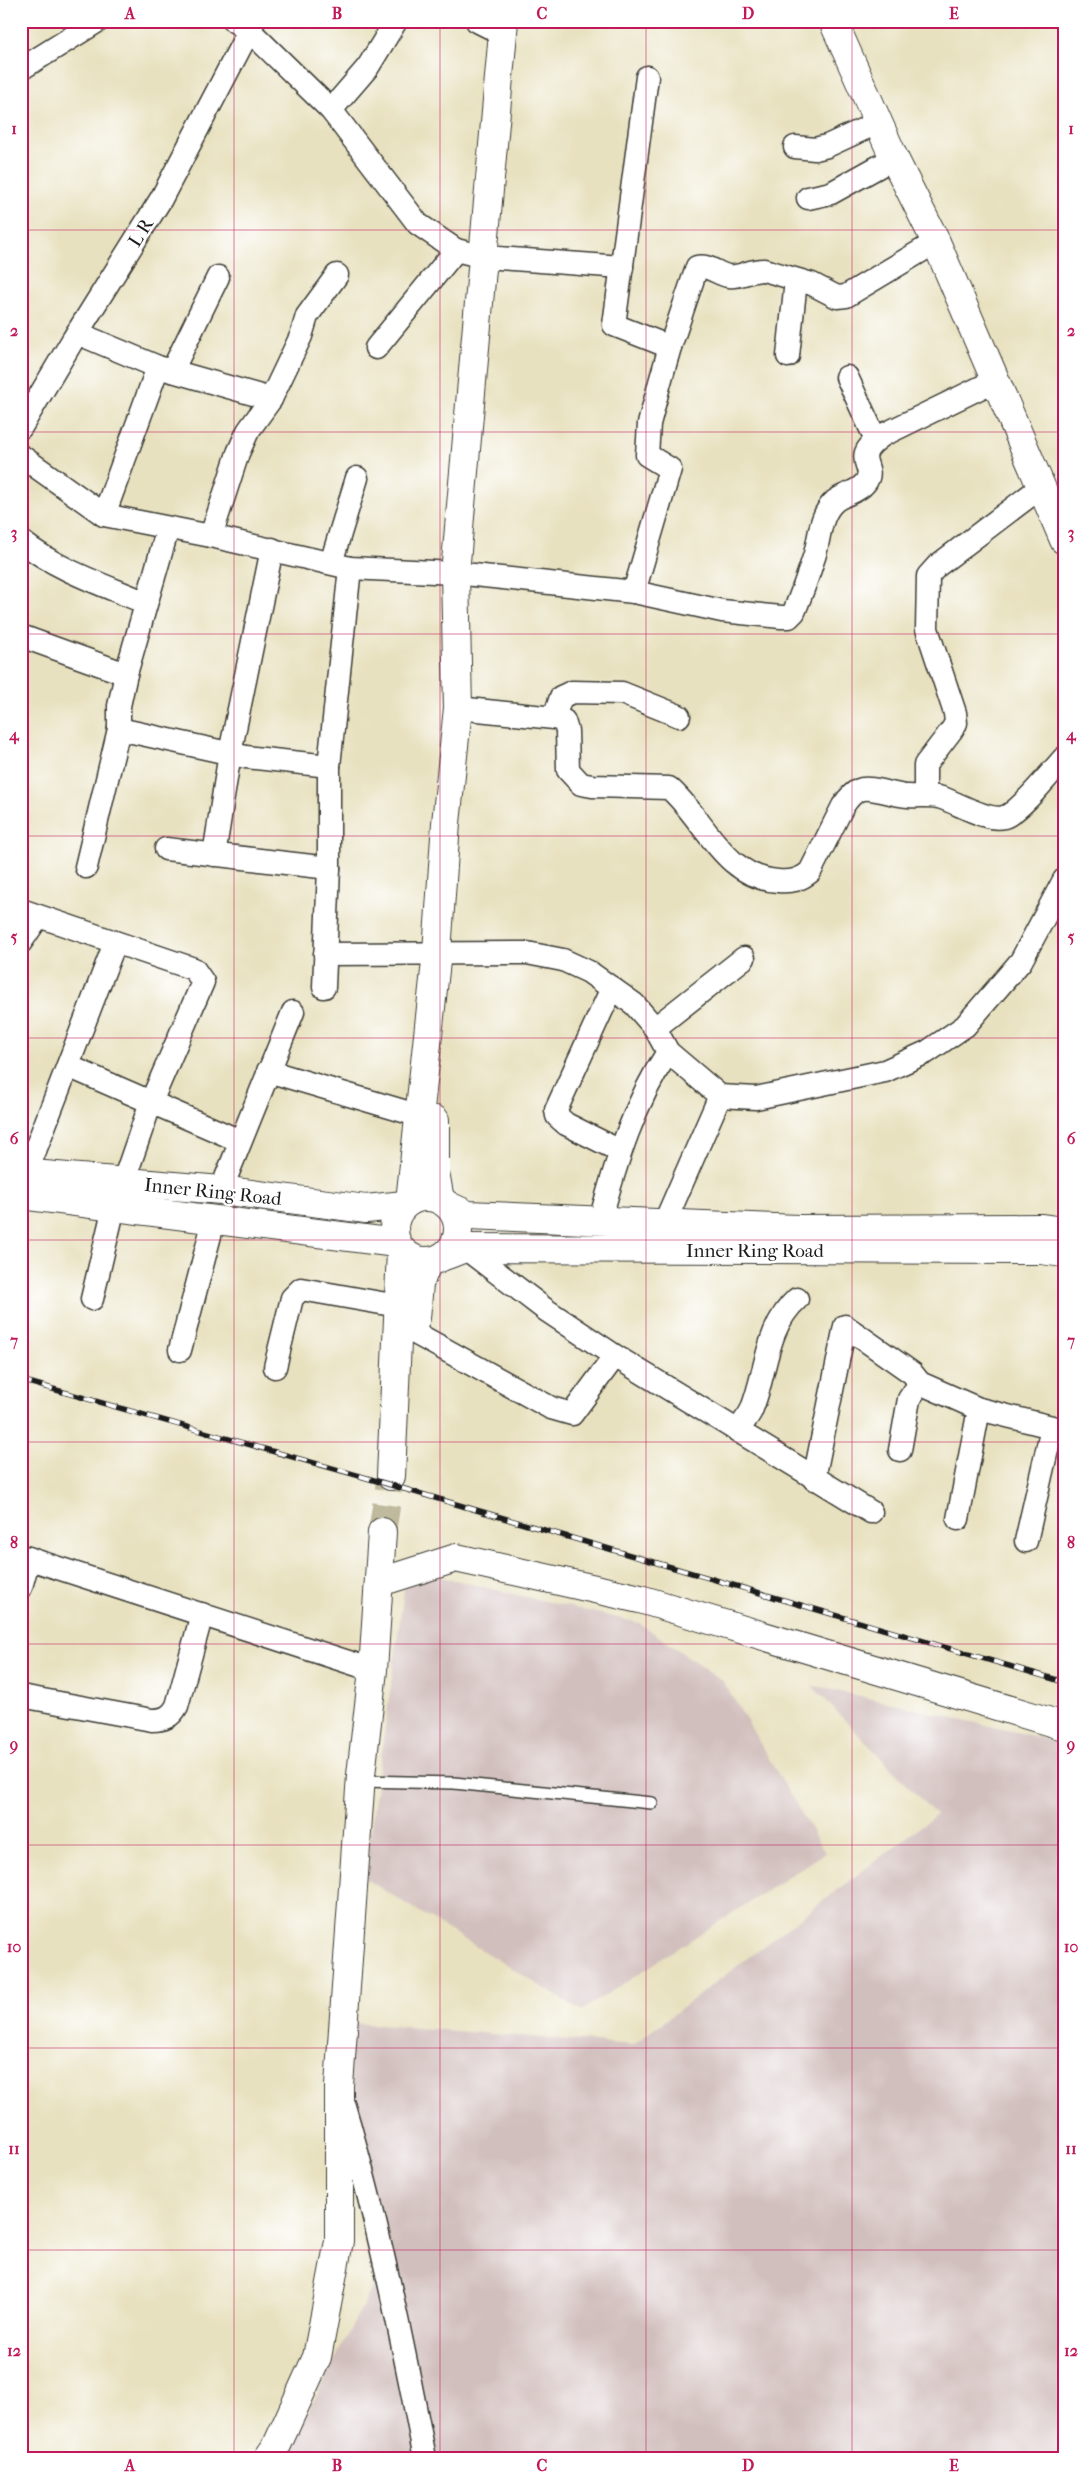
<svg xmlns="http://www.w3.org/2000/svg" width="1085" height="2479" font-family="'IM FELL French Canon',serif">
<rect width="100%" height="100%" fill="#fff"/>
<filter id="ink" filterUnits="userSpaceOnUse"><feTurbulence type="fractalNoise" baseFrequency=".02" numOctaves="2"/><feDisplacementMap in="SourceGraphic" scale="10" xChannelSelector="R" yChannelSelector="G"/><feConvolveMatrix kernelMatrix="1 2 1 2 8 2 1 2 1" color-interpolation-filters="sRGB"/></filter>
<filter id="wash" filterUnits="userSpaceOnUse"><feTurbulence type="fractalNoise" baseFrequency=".0096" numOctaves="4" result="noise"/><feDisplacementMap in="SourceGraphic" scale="20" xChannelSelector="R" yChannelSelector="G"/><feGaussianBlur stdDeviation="1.12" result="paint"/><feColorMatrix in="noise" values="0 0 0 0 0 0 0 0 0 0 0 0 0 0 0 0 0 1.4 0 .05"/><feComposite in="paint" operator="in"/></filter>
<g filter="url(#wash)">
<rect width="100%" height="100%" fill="#e8e1bf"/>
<g fill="#d1bfbd">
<path d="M407,1569l232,54 84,58 102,172 -244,158 -217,-133z"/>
<path d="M811,1685l253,58v715h-780l92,-178 -34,-258 291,23 303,-230z"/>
</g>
</g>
<g filter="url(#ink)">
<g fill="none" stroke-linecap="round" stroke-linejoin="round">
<path stroke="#bfba9e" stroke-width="28" stroke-dasharray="28 14" stroke-linecap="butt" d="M382,1532l9,-56"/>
<defs>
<path id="service" d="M361,1781l93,2 198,20"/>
<g id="minor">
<path d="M234,21l15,9 82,80 87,114 38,26 28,7 138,10"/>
<path d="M477,21l26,13"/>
<path d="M21,69l77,-48"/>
<path d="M647,77l-33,248 56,22"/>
<path d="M331,110l37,-43 28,-46"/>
<path d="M795,147l20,2 12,-3 52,-24"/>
<path d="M808,198l23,-5 63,-35"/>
<path d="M77,333l81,34 113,32"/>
<path d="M376,348l80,-98"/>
<path d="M788,356l8,-76"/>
<path d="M172,371l46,-94"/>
<path d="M847,377l29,63"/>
<path d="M21,427l53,-89 87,-139 93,-178"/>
<path d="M21,456l83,59 107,21 139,32 105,5 179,19 88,19 59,6h8l5,-5c8,-19 15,-39 21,-58 5,-19 5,-40 20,-53 9,-7 23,-9 30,-18 14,-18 -18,-23 18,-48l113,-55"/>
<path d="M104,515l54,-148"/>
<path d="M211,536l27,-83 10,-22 23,-32 30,-63 6,-20 30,-41"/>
<path d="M21,541c36,29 83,44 125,62"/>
<path d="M331,563l26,-85"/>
<path d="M634,592l36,-123 -23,-14 2,-31 11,-42 10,-35 27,-80c10,-3 21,7 31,9 11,2 24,-7 36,-6l48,14 25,13 9,-1 90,-54"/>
<path d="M21,636l105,38"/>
<path d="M458,708l96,10 10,3 3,10 1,39 13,14 11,2 77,2c35,30 55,90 109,93 14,1 22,-1 32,-9l33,-66c4,-6 9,-13 16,-16 11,-5 36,6 49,6 12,1 22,-2 34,2 16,5 46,24 62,19 15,-4 48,-46 60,-59"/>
<path d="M554,718l7,-21 11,-5 50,1 57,23"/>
<path d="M119,729l127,28 83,9"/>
<path d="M925,795v-30l26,-34 5,-8 -1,-10 -28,-84 1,-53 9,-10 104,-79"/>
<path d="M166,849l163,19"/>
<path d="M214,855l16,-102 42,-204"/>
<path d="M86,867l33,-138v-23l7,-32 42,-146"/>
<path d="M21,910l173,59 9,13 -52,120 -28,81"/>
<path d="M21,942l17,-25"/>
<path d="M325,954l202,-1 36,7 26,12 45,32 21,24 13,24 52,44 36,2 129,-27 42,-19 38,-26 56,-65 43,-81"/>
<path d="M324,987l5,-119v-102l21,-198"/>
<path d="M612,988l-56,122 1,6 9,8 54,27"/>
<path d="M655,1028l89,-70"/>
<path d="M68,1066l172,75"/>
<path d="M268,1071l152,45"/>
<path d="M26,1174l89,-231"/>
<path d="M221,1190l72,-178"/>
<path d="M600,1221c16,-59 34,-118 68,-169"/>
<path d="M664,1224l56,-128"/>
<path d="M465,1248l81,62 69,46 256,156"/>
<path d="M92,1299l22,-92"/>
<path d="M415,1333l136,75 21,6 43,-58"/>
<path d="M180,1350l34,-130"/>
<path d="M275,1367l17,-69 9,-9 97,17"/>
<path d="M738,1430c4,-6 10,-13 13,-19 16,-38 14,-83 46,-112"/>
<path d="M900,1450l9,-51 11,-16"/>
<path d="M814,1479l31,-153 67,47 8,10 59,26 85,21"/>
<path d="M958,1519l21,-110"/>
<path d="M1026,1541l26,-113"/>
<path d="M21,1556l352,114"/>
<path d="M21,1587l8,-29"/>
<path d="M21,1696l131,24c12,0 19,-3 25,-14l25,-92"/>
<path d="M344,2106c34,115 58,233 81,352"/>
</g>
<g id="tertiary">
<path d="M833,21l61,137 42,84 128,298"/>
<path d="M435,1120v52l5,28"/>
<path d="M410,1201l27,-249 9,-129 12,-115 -3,-135 49,-552"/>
<path d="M416,1318l3,-34 9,-22"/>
<path d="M391,1476l10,-225"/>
<path d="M390,1579l66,-21 184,41 424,127"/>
<path d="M268,2458l9,-13 40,-88 22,-116v-155l22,-311 12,-105 9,-138"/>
</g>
<g id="secondary">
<path d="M21,1173l200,17 145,19 38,-4"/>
<path d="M21,1195l375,48"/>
<circle cx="426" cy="1229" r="32"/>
<path d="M449,1206l19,9 331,14 243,-1 22,3"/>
<path d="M447,1255l18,-7 576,2 23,3"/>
</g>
</defs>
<use href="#service" stroke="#3b3a34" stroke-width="14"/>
<use href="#minor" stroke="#3b3a34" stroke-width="25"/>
<use href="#tertiary" stroke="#3b3a34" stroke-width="30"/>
<use href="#secondary" stroke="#3b3a34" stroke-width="30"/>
<use href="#service" stroke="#fff" stroke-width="11"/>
<use href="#minor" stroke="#fff" stroke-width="22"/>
<use href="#tertiary" stroke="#fff" stroke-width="28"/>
<use href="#secondary" stroke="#fff" stroke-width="28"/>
<defs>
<path id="rail" d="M21,1380l339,96 704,206"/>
</defs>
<use href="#rail" stroke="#1c1c1c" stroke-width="5.5"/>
<use href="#rail" stroke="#fff" stroke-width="4" stroke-dasharray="11" stroke-linecap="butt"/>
</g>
</g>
<path fill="none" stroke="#c2185b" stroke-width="1" stroke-opacity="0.55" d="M234,21v2437M440,21v2437M646,21v2437M852,21v2437M21,230h1043M21,432h1043M21,634h1043M21,836h1043M21,1038h1043M21,1240h1043M21,1442h1043M21,1644h1043M21,1845h1043M21,2048h1043M21,2250h1043"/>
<g text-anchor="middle" stroke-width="4.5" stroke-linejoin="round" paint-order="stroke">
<g font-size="19" fill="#1c1c1c" stroke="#fff">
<text transform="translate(140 232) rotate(-58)" y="7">L R</text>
<text transform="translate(213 1191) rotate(6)" y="7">Inner Ring Road</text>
<text x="755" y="1257">Inner Ring Road</text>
</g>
</g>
<rect width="1085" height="2479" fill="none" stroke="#fff" stroke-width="55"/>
<rect x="28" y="28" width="1030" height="2424" fill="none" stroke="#c2185b" stroke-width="2"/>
<g font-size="16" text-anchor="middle" font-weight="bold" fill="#c2185b">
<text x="130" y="19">A</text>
<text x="337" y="19">B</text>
<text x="542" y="19">C</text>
<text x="748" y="19">D</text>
<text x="954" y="19">E</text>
<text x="14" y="134">1</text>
<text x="1071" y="134">1</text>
<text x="14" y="336">2</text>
<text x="1071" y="336">2</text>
<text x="14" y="538">3</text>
<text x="1071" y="538">3</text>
<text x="14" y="740">4</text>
<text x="1071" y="740">4</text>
<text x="14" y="942">5</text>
<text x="1071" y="942">5</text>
<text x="14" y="1144">6</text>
<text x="1071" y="1144">6</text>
<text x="14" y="1346">7</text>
<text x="1071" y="1346">7</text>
<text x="14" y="1548">8</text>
<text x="1071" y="1548">8</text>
<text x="14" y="1750">9</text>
<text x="1071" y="1750">9</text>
<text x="14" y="1952">10</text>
<text x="1071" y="1952">10</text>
<text x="14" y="2154">11</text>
<text x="1071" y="2154">11</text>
<text x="14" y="2356">12</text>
<text x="1071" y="2356">12</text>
<text x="130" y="2471">A</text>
<text x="337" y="2471">B</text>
<text x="542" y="2471">C</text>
<text x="748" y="2471">D</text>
<text x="954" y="2471">E</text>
</g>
</svg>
